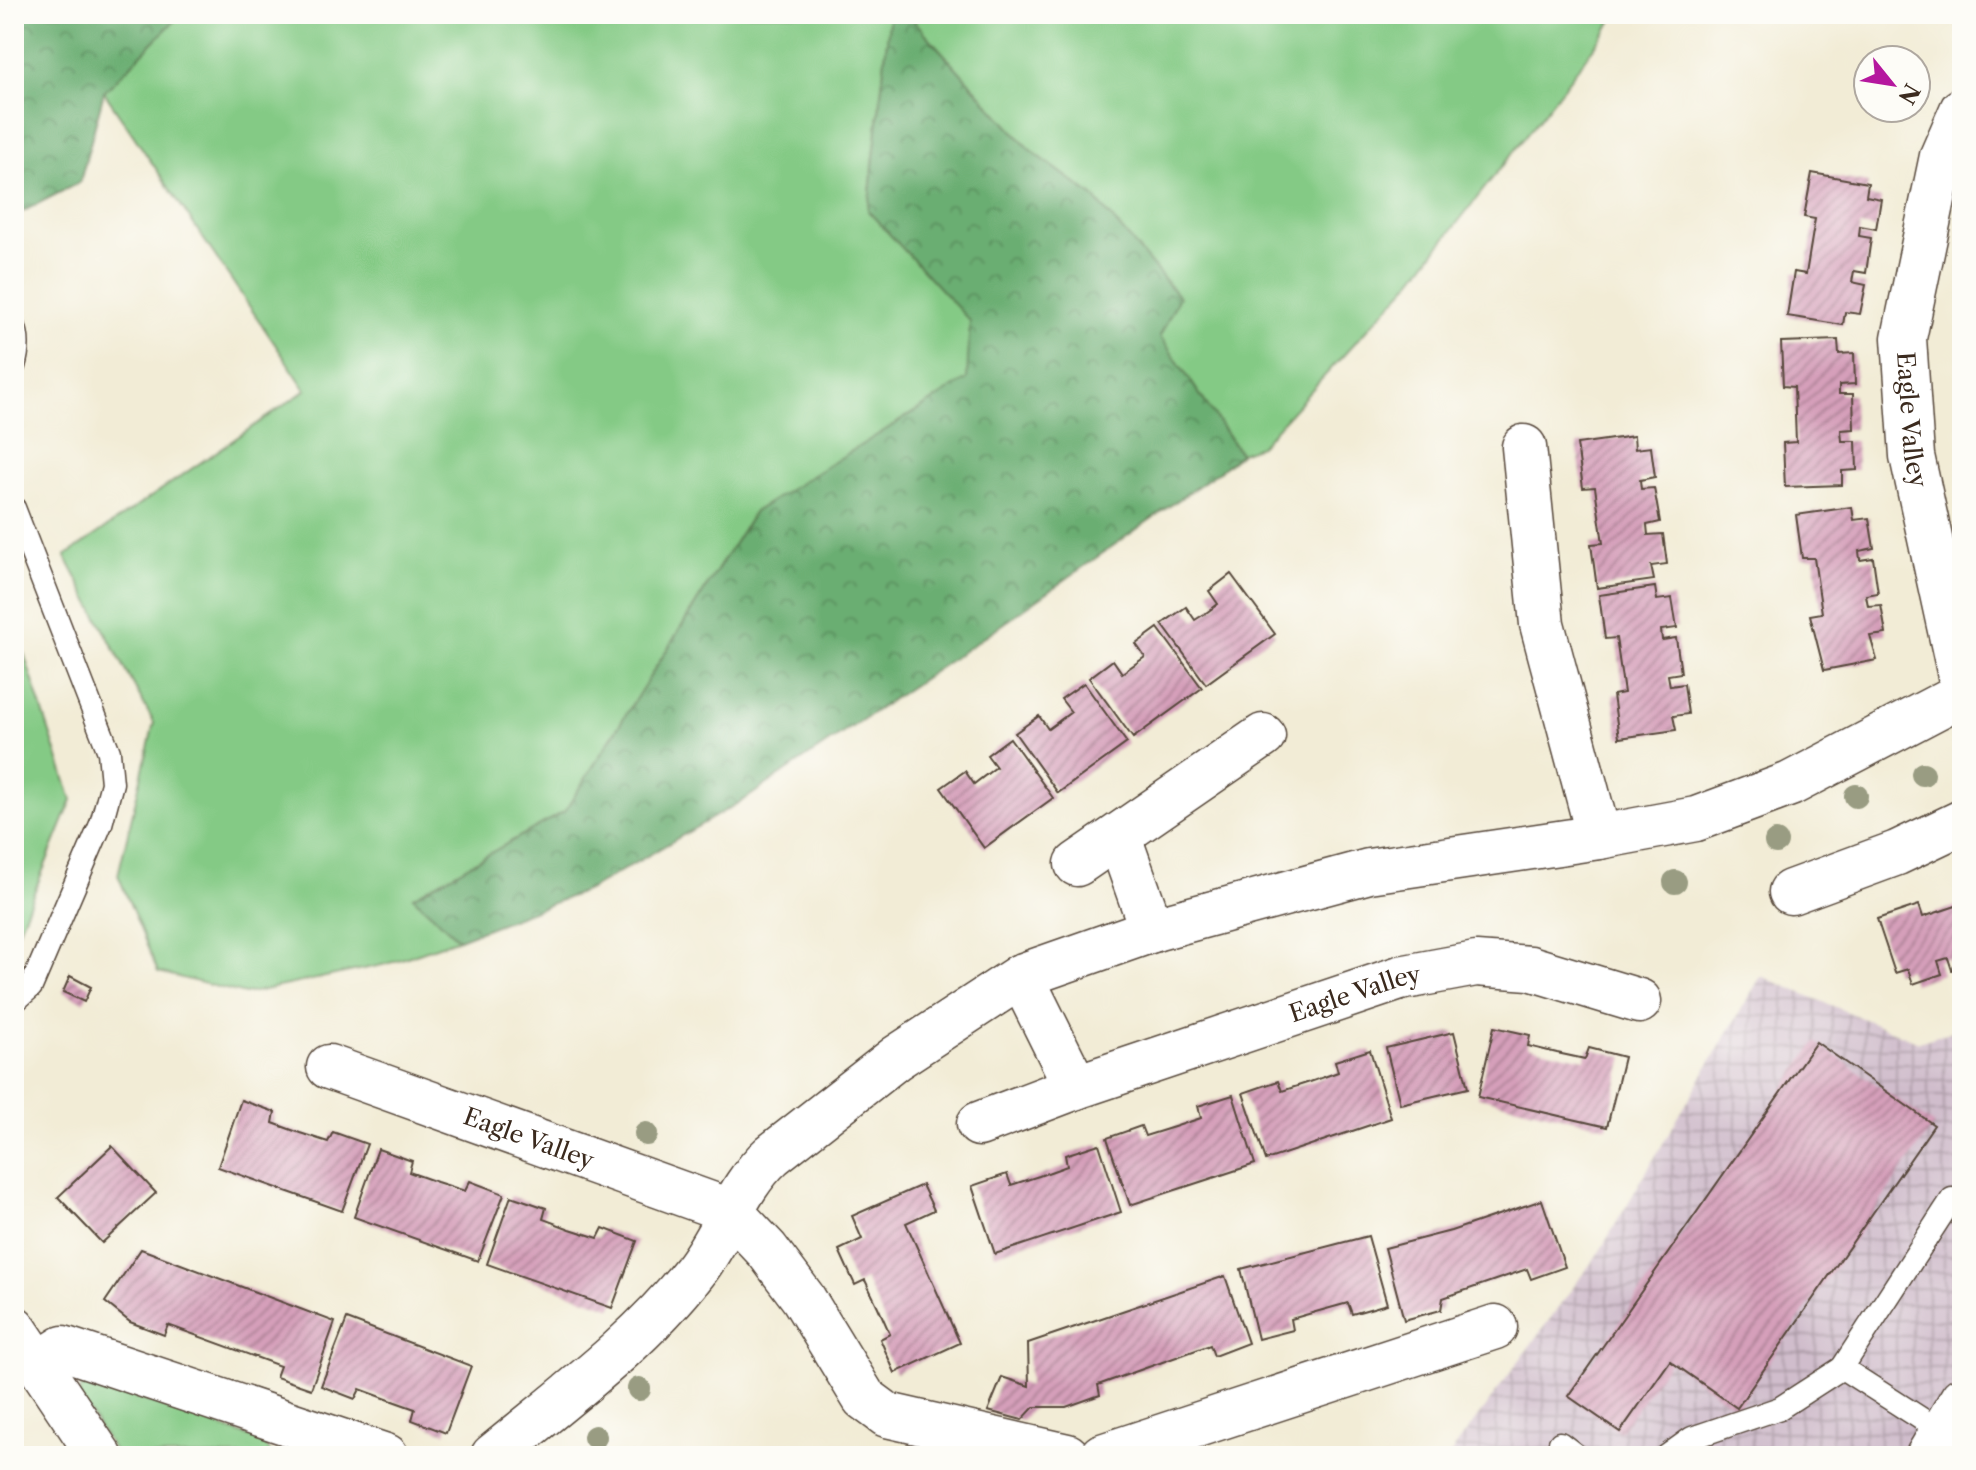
<svg xmlns="http://www.w3.org/2000/svg" width="1976" height="1470" font-family="'Libre Caslon Text',serif">
<defs>
<pattern id="industrial-grid" width="8" height="8" patternUnits="userSpaceOnUse" patternTransform="scale(2)"><rect width="8" height="8" fill="#d0bdcc"/><path d="M0 4h8M4 0v8" fill="none" stroke="#aa9aa5"/></pattern>
<pattern id="forest-crowns" width="20" height="18" patternUnits="userSpaceOnUse" patternTransform="scale(2)"><rect width="20" height="18" fill="#6bae72"/><path d="M2 6a3 3 0 1 1 6 0M12 15a3 3 0 1 1 6 0" fill="none" stroke="#598e5d"/></pattern>
<pattern id="building-hatch" width="6" height="6" patternUnits="userSpaceOnUse" patternTransform="scale(2)"><rect width="6" height="6" fill="#d59fba"/><path d="M-1 1l2-2M0 6l6-6M5 7l2-2" fill="none" stroke="#ae8297"/></pattern>
</defs>
<rect width="100%" height="100%" fill="#fdfcf7"/>
<filter id="ink" filterUnits="userSpaceOnUse"><feTurbulence type="fractalNoise" baseFrequency=".0125" numOctaves="2"/><feDisplacementMap in="SourceGraphic" scale="16" xChannelSelector="R" yChannelSelector="G"/><feConvolveMatrix kernelMatrix="1 2 1 2 8 2 1 2 1" color-interpolation-filters="sRGB"/></filter>
<filter id="wash" filterUnits="userSpaceOnUse"><feTurbulence type="fractalNoise" baseFrequency=".006" numOctaves="4" result="noise"/><feDisplacementMap in="SourceGraphic" scale="32" xChannelSelector="R" yChannelSelector="G"/><feGaussianBlur stdDeviation="1.8" result="paint"/><feColorMatrix in="noise" values="0 0 0 0 0 0 0 0 0 0 0 0 0 0 0 0 0 1.4 0 .05"/><feComposite in="paint" operator="in"/></filter>
<g filter="url(#wash)">
<rect width="100%" height="100%" fill="#f2ecd6"/>
<path fill="url(#industrial-grid)" d="M1761,976l158,66 43,-14v428h-513l151,-205z"/>
<g fill="#84ca85" stroke="#607a52" stroke-width="2">
<path d="M181,14h709l-22,197 102,110 -2,58 -214,133 -189,299 -152,86 46,42 -72,25 -142,30 -87,-22 -40,-97 36,-152 -89,-167 241,-166 -202,-298z"/>
<path d="M908,14h707l-9,17 -63,83 -133,169 -150,163 -20,7 -80,-117 -66,-139 -65,-48z"/>
<path d="M14,623l58,177 -58,141z"/>
<path d="M94,1383l168,58 10,15h-155l-39,-61 4,-9z"/>
</g>
<g fill="url(#forest-crowns)" stroke="#536c48" stroke-width="2">
<path d="M26,14h155l-77,78 -24,90 -66,34v-189z"/>
<path d="M890,14h18l121,135 65,48 85,100 -19,39 80,118 -18,15 -248,175 -227,154 -157,91 -131,50 -46,-42 152,-86 189,-299 213,-133 3,-58 -102,-110z"/>
</g>
<g id="blocks">
<g fill="url(#building-hatch)">
<path d="M1812,173l56,10 -2,13 15,3 -5,30 -16,-3 -1,10 12,2 -5,35 -12,-2 -2,11 14,3 -6,29 -15,-2 -2,13 -56,-9 7,-44 12,2 9,-55 -11,-2z"/>
<path d="M1838,340l1,14 15,-1 1,31 -16,1v9h14l1,35 -13,1 1,11h14l1,29 -15,1v14l-57,2 -2,-44 13,-1 -2,-55 -11,-1 -2,-44z"/>
<path d="M1634,436l1,13 16,-2 4,30 -15,3 1,9 13,-1 6,34 -13,3 1,10 15,-1 4,30 -16,2 3,14 -57,8 -6,-44 12,-1 -8,-56 -12,1 -6,-44z"/>
<path d="M1852,507l2,13 15,-2 5,30 -15,3 1,9 13,-2 5,35 -12,2 2,11 13,-1 5,29 -16,2 7,24 -53,10 -14,-55 12,-2 -8,-55h-12l-6,-43z"/>
<path d="M1231,574l44,60 -69,50 -44,-60 24,-17 9,13 11,-7 12,-9 -9,-13z"/>
<path d="M1655,587l2,13 15,-2 5,30 -16,2 1,10 14,-2 5,35 -13,2 2,11 14,-2 4,30 -15,2 3,14 -57,8 -6,-43 11,-2 -8,-55 -11,1 -6,-44z"/>
<path d="M1158,628l44,60 -69,50 -44,-60 24,-18 9,13 23,-16 -9,-13z"/>
<path d="M1084,683l43,60 -69,50 -43,-60 24,-17 9,13 23,-17 -10,-13z"/>
<path d="M1010,738l43,60 -69,50 -43,-60 24,-17 9,13 22,-17 -9,-12z"/>
<path d="M1962,904v63l-10,3 -4,-12 -10,3 4,13 -29,10 -5,-15 -13,4 -18,-54 42,-14 4,12z"/>
<path d="M70,976l21,11 -7,15 -21,-10z"/>
<path d="M1494,1027l36,8 -2,11 29,7 28,6 4,-11 35,9 -17,70 -129,-30z"/>
<path d="M1454,1032l14,56 -68,16 -14,-56z"/>
<path d="M1816,1042l118,83 -197,283 -67,-47 -50,71 -52,-36z"/>
<path d="M1370,1050l21,68 -125,42 -23,-67 35,-12 4,10 28,-9 28,-10 -3,-11z"/>
<path d="M1233,1095l22,69 -125,41 -23,-67 34,-12 4,10 29,-9 27,-9 -3,-12z"/>
<path d="M241,1100l34,12 -2,11 27,10 28,9 5,-10 34,12 -25,67 -124,-44z"/>
<path d="M1099,1144l22,68 -126,42 -23,-68 35,-12 4,11 28,-9 28,-10 -2,-11z"/>
<path d="M112,1146l44,47 -54,50 -44,-46z"/>
<path d="M378,1149l34,12 -3,11 28,10 28,9 5,-10 34,13 -26,67 -124,-44z"/>
<path d="M922,1185l12,25 -28,13 54,120 -65,30 -15,-34 10,-5 -12,-27 -13,-27 -10,5 -16,-35 23,-11 -10,-23z"/>
<path d="M511,1196l35,12 -3,11 27,10 28,9 5,-10 34,13 -25,67 -125,-44z"/>
<path d="M1542,1200l23,67 -34,12 -4,-10 -84,29 -2,12 -37,10 -19,-72 66,-17z"/>
<path d="M1368,1236l19,68 -35,10 -4,-11 -29,8 -28,8 2,11 -35,9 -17,-70z"/>
<path d="M141,1249l194,73 -24,67 -35,-12 4,-11 -112,-41 -4,10 -34,-13 -25,-20z"/>
<path d="M1225,1276l23,67 -34,13 -4,-11 -112,40 2,10 -34,12h-32l-12,13 -34,-9 14,-34 27,9 -1,-43z"/>
<path d="M347,1319l124,47 -25,67 -34,-13 3,-11 -28,-10 -27,-10 -5,10 -34,-13z"/>
</g>
</g>
</g>
<g filter="url(#ink)">
<use href="#blocks" fill-opacity="0" stroke="#56473a" stroke-width="2"/>
<g fill="none" stroke-linecap="round" stroke-linejoin="round">
<defs>
<g id="service">
<path d="M14,325c5,13 4,28 0,41"/>
<path d="M14,508l95,244 3,31 -11,41 -70,163 -17,15"/>
<path d="M1942,1432l-100,-64 110,-169"/>
<path d="M1560,1443l17,13"/>
<path d="M1667,1456l25,-18 88,-30 62,-40"/>
</g>
<g id="minor">
<path id="s1" d="M1962,110l-20,46 -38,182 8,118 50,229"/>
<path d="M1524,447l18,177 57,213"/>
<path d="M1119,837l33,93"/>
<path d="M1077,864l186,-128"/>
<path d="M1791,892l106,-39 65,-31"/>
<path d="M1021,976l55,111"/>
<path id="s2" d="M329,1067l401,144 37,39 36,48 61,100 23,17 180,41"/>
<path id="s3" d="M979,1124l97,-37 324,-109 76,-14 54,4 109,33"/>
<path d="M14,1328l86,128"/>
<path d="M38,1364l25,-16 323,108"/>
<path d="M493,1456c70,-58 146,-113 202,-185 29,-37 42,-84 77,-116l124,-97 125,-82 137,-48 211,-57 230,-34 97,-18 94,-35 172,-90"/>
<path d="M1102,1456l393,-129"/>
<path d="M1928,1456l34,-57"/>
</g>
</defs>
<use href="#service" stroke="#56473a" stroke-width="25"/>
<use href="#minor" stroke="#56473a" stroke-width="47"/>
<use href="#service" stroke="#fff" stroke-width="22"/>
<use href="#minor" stroke="#fff" stroke-width="44"/>
</g>
<g fill="#999c82">
<circle cx="1923" cy="774" r="12"/>
<circle cx="1856" cy="796" r="12"/>
<circle cx="1776" cy="842" r="12"/>
<circle cx="1675" cy="882" r="12"/>
<circle cx="646" cy="1134" r="12"/>
<circle cx="639" cy="1389" r="12"/>
<circle cx="595" cy="1437" r="12"/>
</g>
</g>
<g text-anchor="middle" stroke-width="8" stroke-linejoin="round" paint-order="stroke">
<g font-size="24" fill="#3b2a1e" stroke="#fdfcf7">
<text dy="8" stroke="none"><textPath href="#s1" startOffset="318">Eagle Valley</textPath></text>
<text dy="8" stroke="none"><textPath href="#s3" startOffset="398">Eagle Valley</textPath></text>
<text dy="8" stroke="none"><textPath href="#s2" startOffset="212">Eagle Valley</textPath></text>
</g>
</g>
<rect width="1976" height="1470" fill="none" stroke="#fdfcf7" stroke-width="48"/>
<g transform="translate(1892 84) rotate(120)"><circle r="38" fill="#fdfcf7" stroke="#afa8a0" stroke-width="2"/>
<path d="M0-6L14 30L0 20L-14 30Z" fill="#b5179e"/>
<text y="-12" font-size="22" font-weight="bold" text-anchor="middle" fill="#3b2a1e">N</text>
</g>
</svg>
